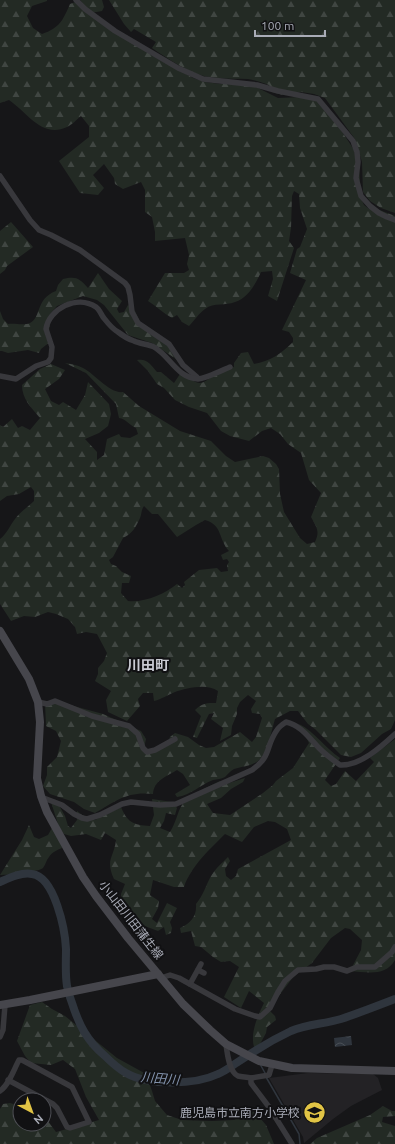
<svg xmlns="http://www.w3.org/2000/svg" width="395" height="1144" font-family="Ubuntu,'Noto Sans JP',sans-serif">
<defs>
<pattern id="forest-firs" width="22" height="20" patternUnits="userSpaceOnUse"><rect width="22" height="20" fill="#232a24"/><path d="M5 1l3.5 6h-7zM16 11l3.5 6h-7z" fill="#404642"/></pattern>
<pattern id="water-waves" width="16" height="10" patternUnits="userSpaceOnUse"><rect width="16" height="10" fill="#2f353d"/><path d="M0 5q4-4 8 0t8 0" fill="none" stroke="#4a5057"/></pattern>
</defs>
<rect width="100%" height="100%" fill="#161618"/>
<path fill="#232225" d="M308,1073l65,1 5,4 4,12 -31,16 -18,13 -29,24 -1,-6 -34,-59z"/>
<g fill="url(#forest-firs)" fill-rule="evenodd">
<path d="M0,0h47v1l-15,5 -5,10 6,12 9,6c18,-6 21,-14 28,-30l8,-3 11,14 104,63 12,4 15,2 24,-3 34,17 25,-1 20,5 31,48 5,19 1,11 -3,10 7,15 5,4h8l18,7v504l-4,9 -9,5 -21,19 -10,4 -10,-2 -26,-26 -7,-5 -10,-13h-8l-15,8c-4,13 -6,27 -13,38 -7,9 -18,9 -28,12 -4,2 -6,5 -9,8 -4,2 -8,2 -12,3 -13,5 -22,15 -36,17l-2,-3 15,-9 -7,-11 -6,-4c-11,7 -23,10 -24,24 -26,-3 -37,7 -58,19l-11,-4 -10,-7 -24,-8 -7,-8 4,-11v-8l10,-10 4,-16 -5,-10 -10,-5 -1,-24h14l44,12 38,17 5,8 -2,9 3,4 20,-8 3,-7 5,-4 13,4 11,8 7,3 8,-1 26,-15 12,10 4,-5 6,-19 -2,-4 -8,-1 -1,-4 5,-8 -8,-6 -8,7 -3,6v6l-5,12 -1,9 -11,6 3,-13 -12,-9 3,-6 -5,1 -12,24 -4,-1 8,-21 -6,-6c7,-7 12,-7 21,-7l2,-12c-11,-8 -32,-3 -43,1 -8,3 -13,7 -21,9l-1,-8h-10l-5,6 2,7 -13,15 -19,-9 -2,-12 5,-9 -16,-10 3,-7v-6l6,-7 3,-8 -10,-19 -11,-2 -9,2 -2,-7 -7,-8 -12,-5 -8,-2 -13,5 -11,-1 -13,5 -11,-17v-65c7,-5 10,-14 15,-20 5,-7 13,-12 19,-18v-10l-3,-4 -12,7 -12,2 -7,5v-76l3,2 9,-8 6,9 4,-2 8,4 10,-12c-9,-11 -18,-19 -18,-33l18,-16 11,-5 14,6 -6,9 -14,10 6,12 8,4 4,-3 13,8 9,-15 3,-13 21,22 2,10 -3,12 -9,7 -14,6 12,13v8l7,-5 3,-16 12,-5 2,3 9,1 8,-4 -2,-6c-7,-3 -10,-9 -17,-10l-3,-14 -30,-31 -21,-10c6,1 12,2 18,5 12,6 27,26 40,24l16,14 41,25 31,10 15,15 9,6 28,-6 6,2 7,6 3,5 1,25 4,18 16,26 7,6 8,-2c5,-11 2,-14 -4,-25l10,-24 -12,-13 -8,-27 -13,-9 -8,-10 -9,-6 -9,3 -13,10 -19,-5 -9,-5 -14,-18 -18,-6 -14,-7 -11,-12 -7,-4 -9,-13 -11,-11c10,-2 14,5 20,12h4l13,11 8,-12c21,21 19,10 40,0 3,-2 8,-3 12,-4v-4l7,-10 7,-1 6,12c16,-3 27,-10 39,-22v-4l-4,-6 -7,-2 24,-50 -16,-7 7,-24 3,-2 7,-18 -7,-21 -1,-14 -5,-3 -2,5 -1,32 -2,13 5,7 -17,53 -9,-5 5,-17 -1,-8 -11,1c-5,11 -13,26 -26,30 -10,4 -21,0 -30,7 -6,4 -11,12 -16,17l-7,-4 -5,-7 -5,3c-9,-5 -16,-12 -24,-17l17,-28h19l5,-3 -2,-6 2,-9 -4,-17 -30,3v-9l-3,-15 -7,-5v-22l-4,-8 -18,7 -8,-5 -1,-6 -10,-14 -11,11 11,13 -6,7 -18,-2 -21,-32 30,-24v-11l-8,-10c-4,3 -9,9 -14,11 -25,12 -40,-15 -58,-27l-9,3zM144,506l8,8h6l19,23 19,-12 9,-5c18,5 13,19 24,31l-8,4 2,5 4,-1 2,3 -2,3 1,6 -7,1 -4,-4 -18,2 -15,12 1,3 -3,3 -5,-4c-12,10 -33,19 -49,17l-7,-8 1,-10h7l2,-7 -9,-4 -6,-6 -5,-2 -2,-4 4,-3 10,-19c9,-4 13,-11 17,-20 2,-5 1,-8 4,-12z"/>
<path d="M80,0h22l2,7 -2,4 -11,2z"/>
<path d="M109,0h286v213l-14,-5 -11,-7 -7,-9 -1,-30 -7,-23 -30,-41 -11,-4 -13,-2 -18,3 -11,-3 -3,-7c-6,-2 -14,-5 -21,-6 -14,-1 -29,1 -44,-3 -17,-4 -37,-18 -52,-28l4,-6 -22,-13 -3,3 -7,-8z"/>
<path d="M11,222l22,25 -26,19 -2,4 -5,4v-43z"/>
<path d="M98,273l11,16 13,12 -5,8 2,4 5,-1 4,-7 7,6 8,17 28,20 11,15 -30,-20 -24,-8 -24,-30 -7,-5 -14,-4 -26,10 -7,8 -1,20 2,7 -10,8 -2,4 -11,-3 -20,3 -6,-2h-2v-40l3,8 5,5c7,-1 16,2 22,-1 12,-6 5,-24 26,-32l2,-6 5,-6c13,-3 16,-1 25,9z"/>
<path d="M299,724c16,8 26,24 41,34l-15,22 6,6 5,-2 9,-13 11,10 18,-19 -4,-4 25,-19v221c-10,17 -28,12 -45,11l11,-21 1,-10 -12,-11 -5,-1 -14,10 -19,25 -18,13 -23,30 -1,5 5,5 1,4 -9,7 -1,6 -7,13 -5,1c-4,-14 4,-32 10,-44l-15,-12 -8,17 -17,-11 15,-30 -9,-6 -9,1 -8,-5 -12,-10 -6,-1 -4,-15 -10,2 -1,-5c11,-5 17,-12 16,-24 7,-8 10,-19 15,-28 5,-8 11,-13 17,-19l2,4 -5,8 1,7 5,4 5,-4 2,-7 53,-29 -4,-11 -12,-7 -7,-1 -14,6 -12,15 -17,-8c-15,15 -34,32 -41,53h-10l-21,-7 -3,15 9,6 -1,7 -6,11 5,4 10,-20 10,5 -7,14 2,6 -1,5 -5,2 -2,-8 -6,4 -16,-6 -5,-7 -16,-16v-8l4,-10 -11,-5c-9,-20 0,-21 2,-39l-11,-7 -4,7 -15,-6 -15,2 -7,-2 -5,-7 -9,-28 6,1 9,16 3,10 3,2 6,-8v-9l5,4 13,5 26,-13c6,15 12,18 29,19l4,-11 -2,-16 20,3 5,6 -2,7 -9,-2 -2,8 -4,7 10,4c6,-9 7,-19 12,-27 8,-11 26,-18 38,-24l3,4 22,-7 -2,4 -12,7 -10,9 -14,6 6,9 17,2 33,-22 10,-8 3,-4 17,-13 16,-25z"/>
<path d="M29,825l5,12 5,2 9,-4 4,-7 9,15 1,5c-5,2 -10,4 -13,9 -3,3 -3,7 -6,11 -5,4 -35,7 -43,7l22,-35z"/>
<path d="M42,1002l10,7 13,7 52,42 29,16 6,17 3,10 12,14 15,5 30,1 22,-1 19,-10 13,15 8,19h-274v-35l3,-5 7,-1 10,3v18h24v-8l12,16 43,-12 -13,-23 -11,-28 -12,-9 -12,5 -20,-2 -6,-7 -8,-15 13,-36z"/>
<path d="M383,1106l9,5h3v5l-12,1 -1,5 13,4v18h-85l7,-6 53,-23z"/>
</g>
<path fill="url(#water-waves)" d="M351,1036l1,9 -17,2 -1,-9z"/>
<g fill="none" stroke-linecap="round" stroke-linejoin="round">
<g stroke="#2f353d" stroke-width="1.5">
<path d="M253,1052l2,4"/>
<path d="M260,1064l5,9"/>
<path d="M266,1077l33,57 1,10"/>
</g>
<path stroke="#2f353d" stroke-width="8" d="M0,882c9,-4 21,-10 32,-8 23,3 33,56 34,75 0,12 -1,25 1,37 1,6 3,12 5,17 7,22 15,38 33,53 6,6 14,13 21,17 23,13 69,12 92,1 8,-3 16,-10 23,-14 16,-11 33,-21 50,-29 16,-7 34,-7 50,-12 18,-6 36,-13 54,-20"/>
<g stroke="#38383c" stroke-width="5.5">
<path d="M76,0l9,9 30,22 63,37 25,11 54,6 21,6 40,8 35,42 4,11 1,10 -2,16 5,18 9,10 9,7 8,4 8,3"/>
<path d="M0,176l30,44 9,10 12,5 29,15 45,33 3,4 2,8 2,17 6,11 31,21 14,21 14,12"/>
<path d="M0,376l16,3 20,-13 12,-4 3,-4 1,-11 -6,-18c3,-20 31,-35 50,-22 3,2 5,7 7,10 4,5 9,12 15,15 5,4 10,7 16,9 6,3 15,3 20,6 17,10 22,30 44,32 7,0 25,-9 32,-12"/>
<path d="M38,702l9,2 8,-3 37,15 37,10 9,8 5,14 4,4 8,-2 20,-11"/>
<path d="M41,797l21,8 12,9 8,4 5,1 13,-4 22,-11 9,-2 29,3 16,-1 76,-34c20,-14 13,-23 25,-40 2,-3 6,-6 9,-8 15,3 24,17 34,27 6,6 13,11 20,16 20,1 41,-18 55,-31"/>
<path d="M198,970l6,3"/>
<path d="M161,978l9,-3 9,3 56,31 20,7 5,1 10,-9 8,-16 7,-11 13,-11 18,-1 8,-2h10l13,4 10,-4h18l17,-15 3,-5"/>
<path d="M190,984l11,-20"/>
<path d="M0,1037l3,-7 2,-25"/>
<path d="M226,1044c1,8 3,28 12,32 4,1 9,1 13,2"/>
<path d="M272,1065l-3,10 -18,3v5l18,24 23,37"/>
<path d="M0,1091c9,-6 14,-22 19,-31h3l50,27 17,35 -19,6 -3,-1 -10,-19 -4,-4 -45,-24"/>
</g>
<g stroke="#46464c" stroke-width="8">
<path d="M0,631l29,48 9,23 2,20 -3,56 4,18 6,16 36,65 13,19 32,42 55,66 27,26 16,14 33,17 33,7 103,3"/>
<path d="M0,1005l30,-5 128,-26"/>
</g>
</g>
<defs>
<symbol id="school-disc" viewBox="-11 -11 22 22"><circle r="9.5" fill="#e1c445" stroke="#111113"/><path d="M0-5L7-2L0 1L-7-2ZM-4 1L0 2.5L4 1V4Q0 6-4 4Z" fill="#111"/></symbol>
</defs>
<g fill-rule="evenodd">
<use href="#school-disc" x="302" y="1100" width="25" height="25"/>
</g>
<g text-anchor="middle" stroke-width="4" stroke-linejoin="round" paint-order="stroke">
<g font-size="12" fill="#a9acb7" stroke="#111113">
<text transform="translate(131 920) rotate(52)" y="4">小山田川田蒲生線</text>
</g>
<g font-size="12" fill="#a9acb7" stroke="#111113" text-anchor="end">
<text x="300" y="1117">鹿児島市立南方小学校</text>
</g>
<g font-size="13" font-style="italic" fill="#8494ae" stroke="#111113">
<text transform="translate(160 1078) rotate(5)" y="5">川田川</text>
</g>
<g font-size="14" font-weight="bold" fill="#cacbd3" stroke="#111113">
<text x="148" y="670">川田町</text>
</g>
</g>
<g transform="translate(32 1112) rotate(139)"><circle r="19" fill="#111113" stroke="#4e4f55"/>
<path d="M0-3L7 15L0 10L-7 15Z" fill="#e1c445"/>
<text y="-6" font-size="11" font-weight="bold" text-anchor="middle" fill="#a9acb7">N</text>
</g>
<path d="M255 30v6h70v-6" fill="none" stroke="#a9acb7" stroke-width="2"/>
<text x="261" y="30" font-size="12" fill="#a9acb7" stroke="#111113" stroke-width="3" paint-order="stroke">100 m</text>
</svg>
